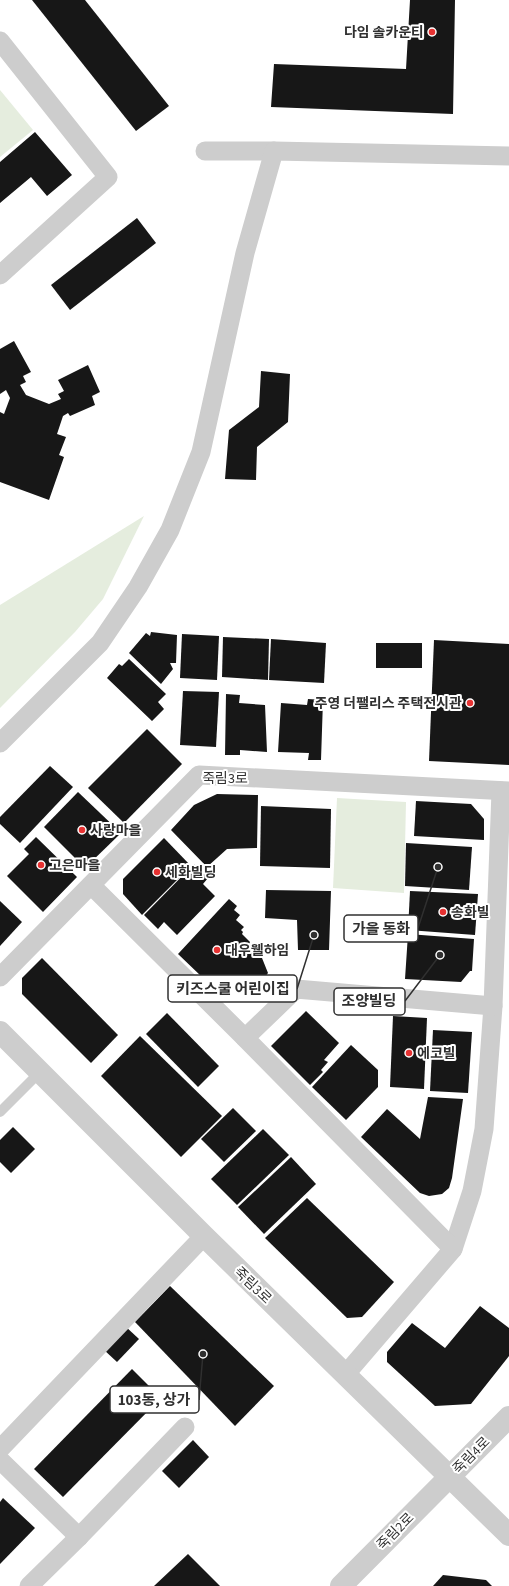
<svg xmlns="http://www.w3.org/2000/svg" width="509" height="1586" font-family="'Source Sans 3','Noto Sans KR',sans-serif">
<rect width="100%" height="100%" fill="#fff"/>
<g fill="#e5edde">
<path d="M0,90l33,40 -33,27z"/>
<path d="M144,516l-41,83 -28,33 -75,76v-103z"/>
<path d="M337,798l69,4 -2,91 -71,-5z"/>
</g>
<g fill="#171717">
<path d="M32,0h53l84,106 -33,25z"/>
<path d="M410,0h45l-2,114 -182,-7 3,-43 132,5z"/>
<path d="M35,132l37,43 -25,21 -16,-19 -31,26v-41z"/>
<path d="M137,218l19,25 -86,67 -19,-25z"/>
<path d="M14,341l17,31 -8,4 3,6 -6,3 6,10 23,9 12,-5 -3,-5 6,-3 -6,-11 30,-15 12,27 -8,4 3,9 -25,11 -2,-3 -5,3 -6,18 9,3 -7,18 5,2 -15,43 -49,-18v-70l4,2 6,-16 -4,-8 -6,4v-45z"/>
<path d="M261,371l29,3 -2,48 -31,25 -1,33 -31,-1 4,-49 30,-23z"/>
<path d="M151,632l26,3 -1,28h-6l3,6 -12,15 -32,-31 17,-20 4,3z"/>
<path d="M182,634l37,2 -2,44 -37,-2z"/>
<path d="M223,637l46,2 -1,41 -46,-3z"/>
<path d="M271,639l55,4 -2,40 -55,-3z"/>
<path d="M434,640l75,4v121l-80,-4z"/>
<rect x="376" y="643" width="46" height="25"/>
<path d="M129,659l37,35 -8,8 6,7 -12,12 -45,-43 12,-14 3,2z"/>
<path d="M183,691l36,1 -3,55 -36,-2z"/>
<path d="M226,694l14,1 -1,8 26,2 2,47 -27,-2v5h-15z"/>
<path d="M308,699l15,1 -2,60h-13l1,-7 -31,-1 3,-49 26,2z"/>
<path d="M147,729l35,35 -58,59 -36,-35z"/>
<path d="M50,766l23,21 -53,56 -20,-19v-7z"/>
<path d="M78,792l43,41 -36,35 -41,-41z"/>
<path d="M217,794l41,1 -1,53 -30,1 -20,18 -36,-37 23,-25z"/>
<path d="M416,801l55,3 13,15v21l-70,-4z"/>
<path d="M261,806l70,3 -1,59 -70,-2z"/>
<path d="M36,837l41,40 -34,35 -36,-36 22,-22 -5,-5z"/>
<path d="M164,838l27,28 -49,49 -19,-21v-15z"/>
<path d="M406,843l66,4 -3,43 -64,-4z"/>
<path d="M194,864l14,14 -5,6 12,12 -38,39 -13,-13 -6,7 -14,-14z"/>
<path d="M266,890l65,1 -2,59h-31l-1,-30 -32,-2z"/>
<path d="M410,891l68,3 -3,41 -67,-5z"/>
<path d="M229,899l8,7 -3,4 6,5 -4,5 8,7 -3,3 2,2 -1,2 8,8 -2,4 14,12 6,15 -21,27h-21l-48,-46z"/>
<path d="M0,901l22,21 -22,24z"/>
<path d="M408,934l66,5 -2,32h-2l-9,11 -56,-3z"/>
<path d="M42,958l76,77 -27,28 -69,-69v-16z"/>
<path d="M306,1011l33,32 -15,17 4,2 -7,8 2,2 -13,13 -39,-39z"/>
<path d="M167,1013l52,53 -21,21 -52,-53z"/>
<path d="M393,1016l34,2 -3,71 -34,-2z"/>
<path d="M433,1030l39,2 -4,61 -38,-2z"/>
<path d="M140,1036l82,80 -41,41 -80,-81z"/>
<path d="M351,1045l27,25v17l-32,33 -34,-33z"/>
<path d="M428,1097l35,2 -11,79 -3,10 -7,6 -13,2 -9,-3 -59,-56 26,-28 33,30z"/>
<path d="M233,1108l23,23 -32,31 -23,-23z"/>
<path d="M13,1127l22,22 -24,24 -11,-11v-22z"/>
<path d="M263,1129l26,26 -52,50 -26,-26z"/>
<path d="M291,1157l25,27 -52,50 -26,-27z"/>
<path d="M307,1198l87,84 -32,35 -15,1 -82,-80z"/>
<path d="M170,1286l104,100 -39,40 -100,-104z"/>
<path d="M480,1306l29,22v28l-38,48 -36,2 -48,-44v-10l25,-29 33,25z"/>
<path d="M125,1326l14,13 -22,23 -14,-13z"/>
<path d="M132,1369l29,29 -98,99 -29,-28z"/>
<path d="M193,1440l16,17 -30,31 -17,-17z"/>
<path d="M3,1498l32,30 -35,36v-62z"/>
<path d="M188,1554l32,32h-66z"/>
<path d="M443,1575l43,5 6,6h-59z"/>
</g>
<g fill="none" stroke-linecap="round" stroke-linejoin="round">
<path stroke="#cdcdcd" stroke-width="10" d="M0,1112l40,-40"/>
<g stroke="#cdcdcd" stroke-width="19">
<path d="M0,41l108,136 -108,98"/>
<path d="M205,151h69"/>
<path d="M0,743l100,-100 38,-56 32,-57 31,-78 44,-199 29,-102 235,5"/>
<path d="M91,885l154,153"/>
<path d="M0,977l199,-202 310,16"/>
<path d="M453,1249l19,-58 12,-62 9,-123"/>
<path d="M345,1375l108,-126 -208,-211 51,-49 197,17 8,-215"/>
<path d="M0,1449l204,-213"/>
<path d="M0,1460l79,77"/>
<path d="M29,1586l50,-49 106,-110"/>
</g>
<g stroke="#cdcdcd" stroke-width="22">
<path d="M0,1032l204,204 305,299"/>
<path d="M341,1586l168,-169"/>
</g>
</g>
<g fill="#e73232" stroke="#fff" stroke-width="1.5">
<circle cx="432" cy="32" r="4"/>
<circle cx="470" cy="703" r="4"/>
<circle cx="82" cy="830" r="4"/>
<circle cx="41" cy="865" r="4"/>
<circle cx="157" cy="872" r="4"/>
<circle cx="443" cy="912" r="4"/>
<circle cx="217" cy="950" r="4"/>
<circle cx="409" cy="1053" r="4"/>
</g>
<g text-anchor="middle" stroke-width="4" stroke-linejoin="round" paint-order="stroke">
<g font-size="14" font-weight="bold" fill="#303030" stroke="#fff" text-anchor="start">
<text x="424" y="37" text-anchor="end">다임 솔카운티</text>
<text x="462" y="708" text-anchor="end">주영 더팰리스 주택전시관</text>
<text x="90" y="835">사랑마을</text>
<text x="49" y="870">고은마을</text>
<text x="165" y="877">세화빌딩</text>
<text x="451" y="917">송화빌</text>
<text x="225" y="955">대우웰하임</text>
<text x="417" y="1058">에코빌</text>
</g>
<g font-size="14" fill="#303030" stroke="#fff">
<text x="225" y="783">죽림3로</text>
<text transform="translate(253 1285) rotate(44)" y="5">죽림3로</text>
<text transform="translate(471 1455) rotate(-45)" y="5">죽림4로</text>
<text transform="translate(395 1531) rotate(-45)" y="5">죽림2로</text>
</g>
</g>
<path fill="none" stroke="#303030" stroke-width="1.5" d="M438 867L418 928M314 935L297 989M440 955L405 1001M203 1354L199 1400"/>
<g fill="#303030" stroke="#fff" stroke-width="1.5">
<circle cx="438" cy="867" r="4"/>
<circle cx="314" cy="935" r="4"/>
<circle cx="440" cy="955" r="4"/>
<circle cx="203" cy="1354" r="4"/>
</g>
<g fill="#fff" stroke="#303030" stroke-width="1.5">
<rect x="344" y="915" width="74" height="27" rx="4"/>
<rect x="168" y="975" width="129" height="27" rx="4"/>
<rect x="334" y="988" width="71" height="27" rx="4"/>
<rect x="110" y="1386" width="89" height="27" rx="4"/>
</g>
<g font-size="15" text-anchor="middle" font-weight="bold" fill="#303030">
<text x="381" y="934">가을 동화</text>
<text x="233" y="994">키즈스쿨 어린이집</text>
<text x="369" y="1006">조양빌딩</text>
<text x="154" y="1405">103동, 상가</text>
</g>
</svg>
